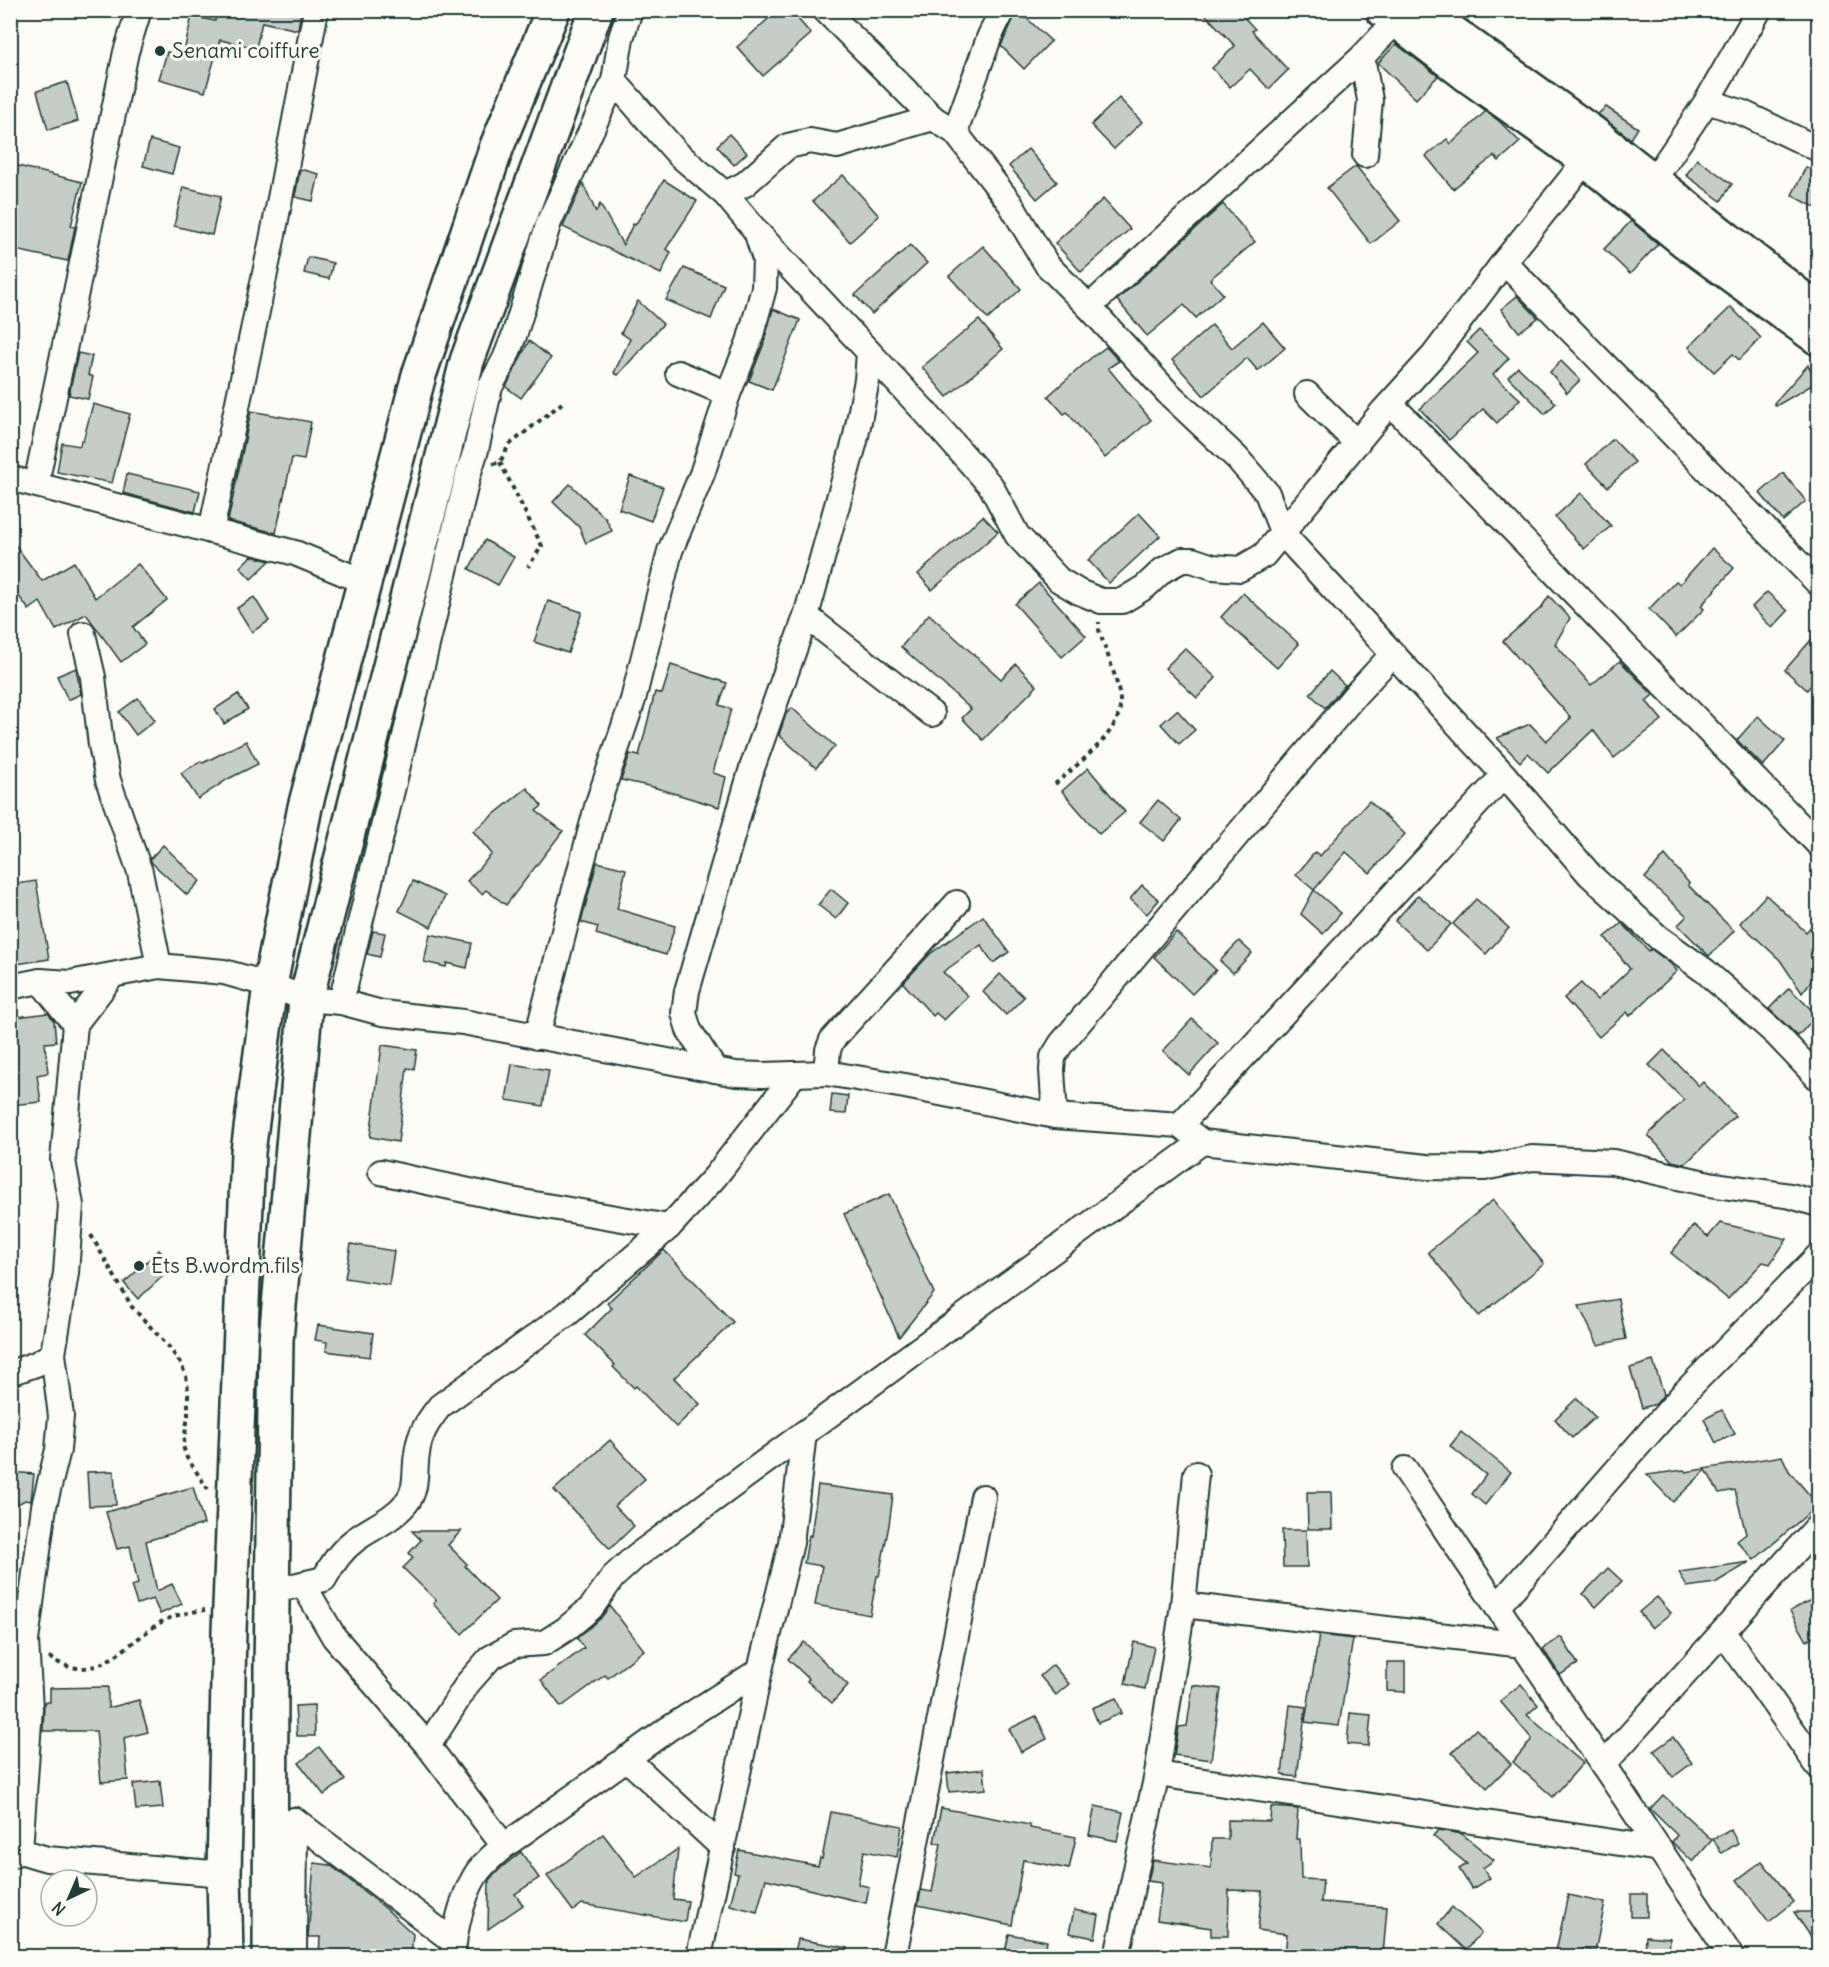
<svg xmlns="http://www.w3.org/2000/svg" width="1829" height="1967" font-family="Delius,sans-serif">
<rect width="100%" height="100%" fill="#fdfcf7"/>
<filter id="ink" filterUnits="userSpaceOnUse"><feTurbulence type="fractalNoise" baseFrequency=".0167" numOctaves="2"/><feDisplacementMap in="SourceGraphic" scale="12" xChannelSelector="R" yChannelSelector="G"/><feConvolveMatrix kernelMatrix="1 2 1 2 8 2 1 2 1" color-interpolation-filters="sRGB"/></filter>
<g filter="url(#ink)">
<g fill="#c6cdc7" stroke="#1f3d34" stroke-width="1.5">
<path d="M217,10h84l-3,20 -36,-8 -6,26 -36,-8 -15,52 -46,-13 8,-27 16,4 9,-40 23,5z"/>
<path d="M778,10h12l21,24 -48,42 -26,-29z"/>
<path d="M1201,10h36l18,19 -3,2 36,39 -19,19 -19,-20 -20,18 -18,-19 23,-22z"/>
<path d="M1020,12l31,29 -27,28 -23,-23 13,-28z"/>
<path d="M1396,44l42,32 -22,23 -38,-36z"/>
<path d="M67,82l11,39 -30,9 -11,-39z"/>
<path d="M1119,98l23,24 -28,27 -23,-24z"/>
<path d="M1606,107l32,21 -7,11 -33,-25z"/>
<path d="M1486,111l14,11 20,20 -21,19 -5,-5 -41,33 -27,-33 21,-17 4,5z"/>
<path d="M729,134l18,19 -13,12 -17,-19z"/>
<path d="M150,140l29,8 -7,26 -29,-8z"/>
<path d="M1028,149l29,33 -20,17 -28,-33z"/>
<path d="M1697,159l35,25 -11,17 -35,-26z"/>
<path d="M10,164l72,18 -11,44 4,1 -7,34 -58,-12z"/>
<path d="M1356,166l44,55 -29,23 -44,-56z"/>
<path d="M1806,167l12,6v36l-26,-14z"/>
<path d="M300,169l19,5 -6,27 -18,-4z"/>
<path d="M843,175l36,41 -29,26 -37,-41z"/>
<path d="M664,180l33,21 -31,48 5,3 -10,22 -98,-47 20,-44 13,29 4,-8 23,41 10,-21 2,1z"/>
<path d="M183,187l38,9 -9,39 -38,-9z"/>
<path d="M1103,199l27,30 -49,43 -26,-29z"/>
<path d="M1223,204l32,38 -45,37 13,15 -27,24 -12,-13 -37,31 -30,-36z"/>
<path d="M1631,221l27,23 -28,30 -26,-25z"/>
<path d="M910,245l17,18 -55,51 -17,-19z"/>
<path d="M983,246l38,43 -33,30 -39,-43z"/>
<path d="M308,257l25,6 -4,16 -25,-6z"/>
<path d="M684,268l40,17 -13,34 -45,-19z"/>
<path d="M1517,296l21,22 -19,14 -18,-23z"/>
<path d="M638,301l25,23 -45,51 -4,-2 16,-34 -9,-6z"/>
<path d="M1731,307l30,31 -22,22 -6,-6 -19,18 -25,-25z"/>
<path d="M773,309l27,11 -28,70 -23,-9 14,-35z"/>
<path d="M979,320l24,29 -56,48 -25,-30z"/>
<path d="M1263,322l22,26 -27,23 -11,-13 -43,38 -32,-36 40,-35 20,23z"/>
<path d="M1479,330l30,28 -16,17 27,24 -23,24 -14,-14 -34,31 -29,-31 58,-56 -11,-11z"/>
<path d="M529,341l22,17 -30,40 -15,-11z"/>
<path d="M1106,347l13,14 -11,7 43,52 -46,38 -38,-46 -3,2 -16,-18 43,-38z"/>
<path d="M78,353l14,3 -4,19 5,2 -5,22 -19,-4z"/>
<path d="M1561,361l19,19 -13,13 -17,-21z"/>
<path d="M1808,365l9,17 -41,24 -2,-3z"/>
<path d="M1518,367l38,36 -11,11 -37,-37z"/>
<path d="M93,404l37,10 -18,69 -55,-11 5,-29 18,3 1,-6 2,1z"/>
<path d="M251,411l60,11 -7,38 -12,-2 -16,75 -48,-12z"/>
<path d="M1613,439l22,23 -27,25 -22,-23z"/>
<path d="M1783,473l23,28 -23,20 -23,-28z"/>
<path d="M127,474l73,17 -5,21 -72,-19z"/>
<path d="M630,476l33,11 -12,34 -32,-12z"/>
<path d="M570,484l36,35 6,12 -26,12 -7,-16 -26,-25z"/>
<path d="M1581,493l30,33 -27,23 -29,-32z"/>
<path d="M1139,513l21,23 -51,47 -21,-23z"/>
<path d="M983,516l15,16 -66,58 -14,-16z"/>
<path d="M10,538l32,43 32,-19 21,36 43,-34 29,36 -34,27 12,17 -24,18 -35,-48 -30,16 -16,-28 -11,8 -19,-26z"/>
<path d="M485,540l29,17 -16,28 -29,-16z"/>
<path d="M1712,548l22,20 -33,38 3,3 -28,28 -27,-28 27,-28 4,3z"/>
<path d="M251,556l19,5 -19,18 -11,-12z"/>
<path d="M1039,583l47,53 -24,21 -47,-53z"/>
<path d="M1767,592l21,19 -16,17 -20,-21z"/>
<path d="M1243,593l56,51 -22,24 -56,-51z"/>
<path d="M1549,596l21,22 -15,26 36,41 29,-24 33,34 -7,6 16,19 -48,38 -21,-28 -45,43 -20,-20 -8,9 -23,-24 33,-14 16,17 25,-23 -68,-77 38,-33z"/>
<path d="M254,597l15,24 -17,11 -15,-24z"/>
<path d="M548,601l34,11 -14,41 -34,-11z"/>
<path d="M929,614l72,65 15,-15 21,22 -54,54 -21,-22 9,-9 -70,-62z"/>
<path d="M1818,632v45l-11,13 -22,-20z"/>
<path d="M1185,648l31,30 -19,20 -32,-30z"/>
<path d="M671,665l56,18 -8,22 12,4 -18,64 13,4 -7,30 -66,-20 -32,-7 9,-26 9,2 16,-64 7,2z"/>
<path d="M76,668l5,26 -13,6 -11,-24z"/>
<path d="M1330,671l15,14 -20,23 -15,-14z"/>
<path d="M238,694l10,15 -24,15 -9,-15z"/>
<path d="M138,698l17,22 -19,15 -17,-23z"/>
<path d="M792,708l43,38 -19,22 -37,-33 7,-21z"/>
<path d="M1177,710l18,20 -16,14 -18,-20z"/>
<path d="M1758,716l27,25 -22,25 -26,-26z"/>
<path d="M246,741l12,23 -30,15 -30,20 -17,-26 20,-12 2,2z"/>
<path d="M1088,768l37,44 -26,22 -37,-43z"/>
<path d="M527,788l15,18 -6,5 27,20 -57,74 -20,-15 -4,4 -15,-13 25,-27 -19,-23z"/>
<path d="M1158,800l23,20 -17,21 -24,-19z"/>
<path d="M1369,801l36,33 -35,39 -24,-21 -32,38 -18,-15 19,-23 5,4z"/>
<path d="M163,845l37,36 -13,14 -35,-32 -2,-4z"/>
<path d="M1665,855l24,28 -1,2 46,46 -25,25 -31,-31 9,-9 -42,-38z"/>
<path d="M597,862l29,7 -9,40 58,17 -9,29 -70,-21 2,-7 -17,-5z"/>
<path d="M36,881l13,78 -39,6v-80z"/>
<path d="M413,881l32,15 -14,31 -32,-16z"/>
<path d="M1142,885l17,15 -12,14 -17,-15z"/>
<path d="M831,889l17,14 -12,16 -18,-14z"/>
<path d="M1314,890l27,23 -18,21 -22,-20z"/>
<path d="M1418,895l33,29 -24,26 -32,-29z"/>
<path d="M1766,895l40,37 12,-13v53l-16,21 -22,-33 -40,-37z"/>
<path d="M1476,899l33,29 -23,26 -33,-30z"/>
<path d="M983,916l26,36 -16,11 -12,-18 -38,27 25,24 -24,24 -8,-7 -3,3 -30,-33 27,-29z"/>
<path d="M1622,923l27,28 2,-2 20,15 6,7 -47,45 -3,-4 -28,25 -35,-39 17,-15 16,17 33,-31 -25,-32z"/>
<path d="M373,931l12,2 -5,24 -13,-3z"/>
<path d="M1176,932l40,38 -24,24 -38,-37z"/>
<path d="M430,934l42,9 -5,25 -20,-5 -1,4 -22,-5z"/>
<path d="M1239,941l13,12 -19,20 -13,-12z"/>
<path d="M1000,974l24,23 -18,18 -23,-23z"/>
<path d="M1789,988l28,27 -19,21 -29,-27z"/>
<path d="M48,1013l6,8 2,21 -11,1 3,30 -11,2 4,27 -31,3v-25h3l-3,-62z"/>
<path d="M1192,1019l26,24 -29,32 -26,-24z"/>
<path d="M382,1045l35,5 -3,19 -7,-1 -9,74 -28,-5z"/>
<path d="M1664,1050l35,36 4,-4 32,34 -50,48 -13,-3 -24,-26 36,-35 -35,-35z"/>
<path d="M512,1064l37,6 -6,36 -37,-6z"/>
<path d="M832,1094l16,2 -2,18 -16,-1z"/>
<path d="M889,1194l45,99 -35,44 -55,-123z"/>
<path d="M1493,1200l51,64 -65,52 -51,-64z"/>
<path d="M1720,1223l67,16 -17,25 -7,-2 -35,37 -57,-46 23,-28 14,12z"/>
<path d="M351,1244l43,7 -5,34 -44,-7z"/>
<path d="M159,1250l15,16 -36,33 -14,-16z"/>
<path d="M664,1250l69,72 -59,56 26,26 -24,23 -40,-41 -2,2 -21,-21 2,-2 -30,-30 27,-27 -5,-5z"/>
<path d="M1618,1299l8,40 -28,6 -19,-39z"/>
<path d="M318,1325l55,8 -3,24 -44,-6 1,-9 -12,-2z"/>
<path d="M1653,1361l11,33 -8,10 -14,4 -12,-40z"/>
<path d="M1577,1398l18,19 -23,21 -17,-19z"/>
<path d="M1722,1410l13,24 -19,9 -12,-24z"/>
<path d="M1461,1432l50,40 -26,33 -13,-11 14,-19 -36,-29z"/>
<path d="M610,1440l35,39 -30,27 19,20 -24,23 -56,-59z"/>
<path d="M1782,1456l7,15 29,34 -64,55 -17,-19 9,-7 -11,-44 -16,3 -13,-23 -33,32 -26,-27 37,-5 2,2z"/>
<path d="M114,1471l2,34 -27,1 -2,-34z"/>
<path d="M10,1472l24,2 -3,27 -6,-1 -15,8z"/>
<path d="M818,1485l75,10 -4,30 -10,51h-2l-7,39 -55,-10 7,-39 -18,-3 5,-28 2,1z"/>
<path d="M193,1487l11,37 -58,17 11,50 15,-7 10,20 -22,10 -7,-15 -16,5 -6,-18 7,-2 -8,-38 -13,3 -11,-37z"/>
<path d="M1307,1492h24l1,37h-24z"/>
<path d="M1282,1530h24l1,37h-24z"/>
<path d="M412,1531h49l-13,14 19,19 -2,2 32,34 -35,34 -29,-30 3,-4 -33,-32 10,-10 -4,-5 12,-13z"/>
<path d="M1750,1562l-35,21 -28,4 -8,-15z"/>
<path d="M1608,1568l14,13 -26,26 -13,-13z"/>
<path d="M1818,1596v38l-11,7 -17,-30z"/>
<path d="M1657,1597l14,16 -19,15 -13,-16z"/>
<path d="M610,1606l34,44 -36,28 -3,-3 -44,32 -20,-27 43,-32 -7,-10 23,-19z"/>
<path d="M1319,1635l34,4 -14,87 -34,-4z"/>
<path d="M1561,1637l17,27 -18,11 -17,-26z"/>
<path d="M804,1642l44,43 -16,18 -25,-22 2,-2 -21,-20z"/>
<path d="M1134,1642l20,5 -9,42 -20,-5z"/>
<path d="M1387,1662h18v30l-18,-1z"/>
<path d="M1053,1665l16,19 -13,11 -16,-19z"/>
<path d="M1521,1684l17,21 -11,10 56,48 -30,34 -40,-35 19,-23 -32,-38z"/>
<path d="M1193,1685l28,4 -10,71 -37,-5 5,-28 8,-1z"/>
<path d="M108,1687v21l31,-8 9,32 -24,6 4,42 -27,2 -5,-51h-53l1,-29h6v-14z"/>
<path d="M1116,1698l6,15 -24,10 -6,-15z"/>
<path d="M314,1705l1,31h-18l-2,-30z"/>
<path d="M1290,1705l16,2 -9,70 -15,-2z"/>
<path d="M1350,1713l21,2 -3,31 -21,-2z"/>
<path d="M1036,1716l11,23 -26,13 -12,-23z"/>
<path d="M1476,1729l35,35 -24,24 -35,-35z"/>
<path d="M1673,1737l19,26 -19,14 -19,-26z"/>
<path d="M319,1747l26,33 -21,15 -25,-32z"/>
<path d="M984,1769l2,20 -37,3 -2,-19z"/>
<path d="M160,1781l3,27 -27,2 -3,-26z"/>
<path d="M1663,1795l49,45 -19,22 -21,-20 5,-7 -27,-26z"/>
<path d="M1095,1806l28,6 -6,29 -28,-6z"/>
<path d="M1271,1807l27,2 -2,30h4l1,40 22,1 -2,22 66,5 -4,49h-98l2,-22 -29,-4 4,-39 -33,-1 -1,46h-17v-8l-54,-8 5,-37 -14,-2 5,-21 58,8 1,-29h16v-19l42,1z"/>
<path d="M941,1808l89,17v3l46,9 -7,32 -46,-9 -11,65 -94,-20 3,-15 11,2 9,-48 -7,-2z"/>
<path d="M831,1812l71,14 -5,31 -33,-6 -6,33 11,3 -3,16 -100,-24 -9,33 -27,-7 8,-31 -4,-1 5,-23 79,16 2,-8 2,1z"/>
<path d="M1730,1829l8,14 -16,10 -9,-14z"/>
<path d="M1438,1830l24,4 32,26 -11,8 7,10 -18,11 -13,-20 8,-5 -34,-28z"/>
<path d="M603,1834l33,43 42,-28 -5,50 15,2 -3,21 -103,-18 -9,7 -26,-35z"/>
<path d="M521,1852l18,26 -24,16 8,11 -35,24 1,-49 13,-13z"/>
<path d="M1762,1861l32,41 -25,20 -32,-42z"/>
<path d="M314,1863l16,2 54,42 29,27 -2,21 -54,-6v7h-38l1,-19h-12z"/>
<rect x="1631" y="1894" width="16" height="23"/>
<path d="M1568,1895l37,8 -10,49 -12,-3 -1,7h-27z"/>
<path d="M1452,1907l29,26 -15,17 -28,-26z"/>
<path d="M1074,1910l25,5 -4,23 -26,-5z"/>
<path d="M1794,1912h24v35z"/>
<path d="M1009,1934l38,7 -3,15h-40z"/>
<path d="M1646,1936l24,2 -1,18h-24z"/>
<path d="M798,1939l50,9v8h-54z"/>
</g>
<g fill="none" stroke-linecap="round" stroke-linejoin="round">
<defs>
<g id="minor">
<path d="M825,10l108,108 22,14 55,71 37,62 42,42 78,85 70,66 30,35 16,41 221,241 86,100 69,63 46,33 71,63 42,44"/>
<path d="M1362,57l8,43 -5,55"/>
<path d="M614,81l64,73 47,40 31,37 171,183 64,72 26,49 42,45 20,12 22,9h21l23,-14 18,-17 19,-10h10l21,7 27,2 24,-14 119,-144 51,-56 70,-93 82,-102"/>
<path d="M1707,101l36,12 75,36"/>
<path d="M955,132l34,-94 13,-28"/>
<path d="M1653,181l54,-80 52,-91"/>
<path d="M725,194l20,-10 43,-38 22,-5 27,5 96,-28"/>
<path d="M1504,262l314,321"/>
<path d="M1089,307l273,-250 34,-36"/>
<path d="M678,373l50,21"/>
<path d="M1307,394l50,49"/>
<path d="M1391,404l427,440"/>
<path d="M10,478l285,75 70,29"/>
<path d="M36,484l90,-432 13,-42"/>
<path d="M211,531l62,-296 43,-225"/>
<path d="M806,616l126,98"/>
<path d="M83,634l10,43 8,68 7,35 32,92 19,94"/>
<path d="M10,987l30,-6 30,2 89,-17 65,6 46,13 36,14 35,3 41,11 81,9 273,52 26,1 64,-2 79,13 150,30 125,9 22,17 225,25 57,1 48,-10 81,4 96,22 82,12 27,8"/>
<path d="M341,1002l127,-527 8,-25 14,-63 15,-28 9,-23 35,-114 65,-141 7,-43 9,-28"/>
<path d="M75,1024l37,-48"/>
<path d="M537,1037l34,-133 27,-101 35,-103 37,-149 32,-77 26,-80 21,-52 15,-54 1,-29 -8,-25"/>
<path d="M715,1070l-26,-40 -5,-17 3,-22 65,-223 54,-152 49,-175 12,-61 2,-28"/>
<path d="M826,1073l2,-23 4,-10 125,-137"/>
<path d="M1055,1116l-3,-46 1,-13 8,-13 295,-350 37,-40"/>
<path d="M1180,1125l324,-350"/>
<path d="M381,1172l130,28 158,27"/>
<path d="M10,1373l26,-9 17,-10"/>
<path d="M1405,1469l326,487"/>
<path d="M303,1584l31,53 94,109 76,100"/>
<path d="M272,1591l52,-12c8,-15 17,-29 31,-39 17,-13 38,-20 52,-38 11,-14 7,-32 10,-48 2,-20 11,-33 23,-48l127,-92 102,-87 46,-50 80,-103"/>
<path d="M1183,1605l340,40"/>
<path d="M1497,1607l188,-215 133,-136"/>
<path d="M1723,1632l95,134"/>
<path d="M428,1746l40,-63 22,-25 24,-13 30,-2 22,-14 25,-21 22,-31 22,-20 567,-415"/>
<path d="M626,1758l97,90"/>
<path d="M1603,1765l215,-239"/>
<path d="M1157,1774l503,75"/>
<path d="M295,1820l159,122"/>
<path d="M20,1851l10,-143 -4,-67 18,-135 14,-56 3,-34 -8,-62 13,-81 5,-68 -8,-45 12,-136 -35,-43"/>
<path d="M10,1856l10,-5 27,8 177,15"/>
<path d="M294,1956l1,-136"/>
<path d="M453,1956c1,-25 9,-58 22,-80 7,-12 19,-21 29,-30l164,-117 92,-59"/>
<path d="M699,1956l61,-286 31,-127 13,-110"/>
<path d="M894,1956l89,-459"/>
<path d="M1117,1956l40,-182 26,-169 13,-131"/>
</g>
<g id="secondary">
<path d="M226,1956l-2,-82 5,-243 19,-479 22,-167 35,-178 114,-432 78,-229 56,-136"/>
<path d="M270,1956l1,-287 5,-329 30,-341 161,-638 129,-351"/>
</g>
<g id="primary">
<path d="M1383,10l83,64 120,86 100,82 132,96"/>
<path d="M1421,10l174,125 223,176"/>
</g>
</defs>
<use href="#minor" stroke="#1f3d34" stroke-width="28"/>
<use href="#secondary" stroke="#1f3d34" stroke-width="38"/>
<use href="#primary" stroke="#1f3d34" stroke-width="38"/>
<g stroke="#1f3d34" stroke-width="4" stroke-dasharray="4.5 4.5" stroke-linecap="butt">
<path d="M500,462l42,84 -14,21"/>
<path d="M493,464l7,-2 9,-17 53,-42"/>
<path d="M1055,784c20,-18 63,-49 65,-77 2,-18 -15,-58 -21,-77v-8"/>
<path d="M91,1235l41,72 37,40 12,17 5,12 2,14v26l-5,30 4,12 21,31"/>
<path d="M49,1657c48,33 77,-16 116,-37 13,-6 26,-8 40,-10"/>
</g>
<use href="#minor" stroke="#fdfcf7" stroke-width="24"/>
<use href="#secondary" stroke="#fdfcf7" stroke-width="33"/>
<use href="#primary" stroke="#fdfcf7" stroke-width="33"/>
</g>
</g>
<g fill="#1f3d34" stroke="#fdfcf7" stroke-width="2">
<circle cx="160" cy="51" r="6"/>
<circle cx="139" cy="1266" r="6"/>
</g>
<g text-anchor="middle" stroke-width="6" stroke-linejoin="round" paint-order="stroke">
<g font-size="21" fill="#1f3d34" stroke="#fdfcf7" text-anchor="start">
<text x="172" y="58">Senami coiffure</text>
<text x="151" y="1273">Ets B.wordm.fils</text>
</g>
</g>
<rect width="1829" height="1967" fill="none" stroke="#fdfcf7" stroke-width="36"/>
<rect x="18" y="18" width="1793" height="1931" fill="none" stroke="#1f3d34" stroke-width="2" filter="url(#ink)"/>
<g transform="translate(69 1898) rotate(224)"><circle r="28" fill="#fdfcf7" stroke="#a4b0a9" stroke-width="1.5"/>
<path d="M0-4.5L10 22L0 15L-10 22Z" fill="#1f3d34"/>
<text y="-9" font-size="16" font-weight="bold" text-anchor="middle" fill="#1f3d34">N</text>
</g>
</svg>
